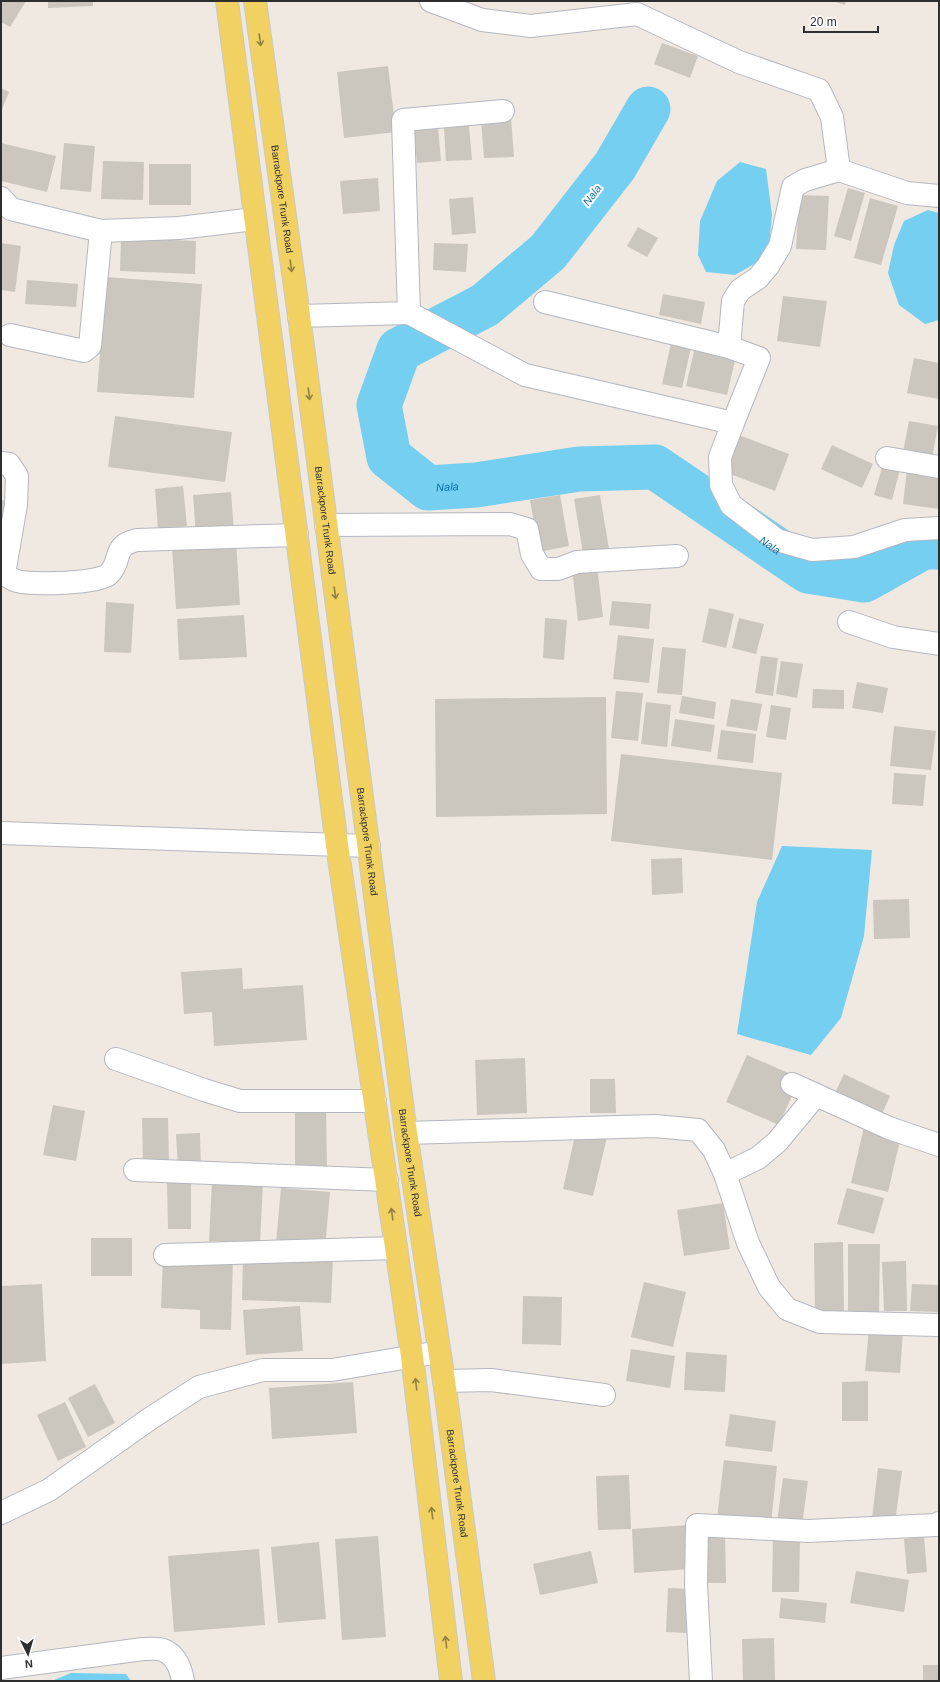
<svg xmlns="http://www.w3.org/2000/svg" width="940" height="1682" font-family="Helvetica,sans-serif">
<rect width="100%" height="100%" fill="#efe9e1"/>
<g fill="#75cff0">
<path d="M740,162l26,7 6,46 -4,41 -33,19 -29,-3 -8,-17 2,-34 17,-40z"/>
<path d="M928,210l11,3v107l-14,4 -26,-19 -11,-32 6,-28 10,-24z"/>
<path d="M782,846l90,4 -8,86 -23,82 -30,37 -74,-21 20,-132z"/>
<path d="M71,1673l55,1 5,7h-79z"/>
</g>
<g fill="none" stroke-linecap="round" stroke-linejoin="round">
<path stroke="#75cff0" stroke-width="45" id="s1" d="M648,109l-33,57 -67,86 -63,53 -86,45 -20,55 10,52 39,31 48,-3 103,-16 76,-2 153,104 56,9 59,-33h16"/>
</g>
<g fill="#cbc7bf">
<path d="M1,1h25l-16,26 -9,-5z"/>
<path d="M48,1h45v5l-45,2z"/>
<path d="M832,1h14l-1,4z"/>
<path d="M662,43l36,13 -8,22 -36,-14z"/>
<path d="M388,66l8,66 -52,6 -7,-66z"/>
<path d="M1,88l8,4 -8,20z"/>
<path d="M511,118l3,39 -30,1 -3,-37z"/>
<path d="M469,126l3,34 -26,1 -2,-33z"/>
<path d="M438,127l3,34 -24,2 -3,-34z"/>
<path d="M1,143l55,13 -9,36 -46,-11z"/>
<path d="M64,143l31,3 -4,46 -31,-3z"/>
<path d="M103,161l41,1 -1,38 -42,-1z"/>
<rect x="149" y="164" width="42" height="41"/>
<path d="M378,178l2,33 -37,3 -3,-33z"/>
<path d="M848,188l17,5 -14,48 -17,-5z"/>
<path d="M799,195l30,1 -3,54 -30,-1z"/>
<path d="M473,197l3,36 -24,2 -3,-36z"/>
<path d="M870,198l28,8 -17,59 -27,-7z"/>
<path d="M638,227l20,11 -11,19 -20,-11z"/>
<path d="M121,238l75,3 -1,33 -75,-3z"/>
<path d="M1,243l20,3 -6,46 -14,-2z"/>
<path d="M434,243l34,1 -2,28 -33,-2z"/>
<path d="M106,277l96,7 -8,114 -97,-6z"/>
<path d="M27,280l51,4 -2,23 -51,-3z"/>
<path d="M663,294l42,8 -4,22 -42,-9z"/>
<path d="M783,296l44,5 -7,46 -43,-6z"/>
<path d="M672,339l20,4 -10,45 -20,-4z"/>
<path d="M695,347l41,9 -9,39 -41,-9z"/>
<path d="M914,358l25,5 -1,36 -31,-6z"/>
<path d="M115,416l117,16 -7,50 -117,-15z"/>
<path d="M909,421l29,5 -6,32 -29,-6z"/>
<path d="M736,434l53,20 -14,37 -53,-20z"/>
<path d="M832,445l41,19 -11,24 -41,-19z"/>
<path d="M883,464l17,5 -8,31 -18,-5z"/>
<path d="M907,469l32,4v36l-36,-5z"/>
<path d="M183,486l4,40 -29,3 -3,-40z"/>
<path d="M231,492l3,40 -38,4 -3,-41z"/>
<path d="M560,495l9,51 -30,6 -9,-52z"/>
<path d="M600,495l9,54 -26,4 -9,-54z"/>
<path d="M1,500l7,1 -4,25 -3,-1z"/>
<path d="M236,541l4,64 -64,4 -4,-64z"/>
<path d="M597,565l6,52 -25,4 -6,-52z"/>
<path d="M612,601l39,3 -2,25 -40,-4z"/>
<path d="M106,602l28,2 -3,49 -27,-1z"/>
<path d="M709,608l25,6 -8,34 -24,-6z"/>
<path d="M244,615l3,42 -68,3 -2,-41z"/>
<path d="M545,618l22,2 -3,40 -21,-2z"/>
<path d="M739,618l25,6 -8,30 -24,-6z"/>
<path d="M618,635l36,4 -5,44 -36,-4z"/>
<path d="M662,647l24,2 -4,46 -25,-2z"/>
<path d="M761,656l17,2 -5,38 -18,-3z"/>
<path d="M781,661l22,3 -6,34 -21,-4z"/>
<path d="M857,682l31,6 -5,25 -31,-5z"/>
<path d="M813,689l31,1v19l-32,-1z"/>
<path d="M616,691l27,2 -5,48 -27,-3z"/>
<path d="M682,696l34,6 -2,17 -35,-6z"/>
<path d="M606,697l1,117 -171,3 -1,-118z"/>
<path d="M731,699l31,5 -5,27 -31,-5z"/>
<path d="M646,702l25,3 -4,42 -26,-3z"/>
<path d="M771,705l20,3 -5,32 -20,-3z"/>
<path d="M675,719l40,6 -4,27 -40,-6z"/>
<path d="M894,726l42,5 -5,39 -41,-4z"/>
<path d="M721,730l35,4 -3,29 -36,-4z"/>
<path d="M621,754l161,19 -10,87 -161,-19z"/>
<path d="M894,773l32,2 -3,31 -31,-2z"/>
<path d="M682,858l1,35 -31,2 -1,-36z"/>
<path d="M909,899l1,39 -36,1 -1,-39z"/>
<path d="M242,968l1,21 60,-4 4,55 -93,6 -2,-34 -28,2 -3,-42z"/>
<path d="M747,1055l53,23 -21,47 -53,-23z"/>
<path d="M525,1058l2,55 -50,2 -2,-55z"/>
<path d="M844,1074l46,22 -9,20 -47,-21z"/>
<path d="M590,1079h25l1,34h-26z"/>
<path d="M53,1105l32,6 -9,50 -33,-6z"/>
<path d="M295,1105h31l1,66h-32z"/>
<path d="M142,1118h26l1,47h-26z"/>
<path d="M578,1122l31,7 -16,67 -30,-7z"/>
<path d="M864,1127l37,9 -13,56 -37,-9z"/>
<path d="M200,1133l1,35 -23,1 -2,-35z"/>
<path d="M212,1180l51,3 -3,61 -51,-3z"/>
<path d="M167,1183h24v46h-23z"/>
<path d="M281,1188l49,4 -5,56 -49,-5z"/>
<path d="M847,1188l37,10 -10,36 -37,-10z"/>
<path d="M723,1203l7,46 -46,7 -7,-46z"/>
<rect x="91" y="1238" width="41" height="38"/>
<path d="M843,1242l1,70h-29l-1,-69z"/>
<path d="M848,1244h32l-1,69 -31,-1z"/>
<path d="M163,1255l70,2 -2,73 -31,-1v-19l-39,-2z"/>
<path d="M243,1257l90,2 -2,44 -89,-3z"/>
<path d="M906,1261l1,50h-23l-2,-49z"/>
<path d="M644,1282l42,10 -13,55 -42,-10z"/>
<path d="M42,1284l4,77 -45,3v-78z"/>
<path d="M912,1284l27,1 -1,27 -28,-1z"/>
<path d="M523,1296l39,1 -1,48 -39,-1z"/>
<path d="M300,1306l3,45 -57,4 -3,-45z"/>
<path d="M869,1329l34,3 -3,41 -35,-2z"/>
<path d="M631,1349l44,7 -5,32 -44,-7z"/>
<path d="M686,1352l41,3 -2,37 -41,-2z"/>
<path d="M868,1381v40h-26v-39z"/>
<path d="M353,1382l4,51 -85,6 -3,-51z"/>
<path d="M95,1384l20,39 -27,14 -20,-39z"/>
<path d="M65,1402l21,45 -28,14 -21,-46z"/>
<path d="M730,1414l46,7 -4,31 -47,-6z"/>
<path d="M724,1460l53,6 -6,58 -54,-6z"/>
<path d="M878,1468l24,3 -7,51 -23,-4z"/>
<path d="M629,1475l2,54 -33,1 -2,-54z"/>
<path d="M783,1478l25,3 -6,44 -25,-3z"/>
<path d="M689,1525l3,44 -58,4 -2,-44z"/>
<path d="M698,1533h27l1,50h-28z"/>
<path d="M773,1535h27l-1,57h-27z"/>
<path d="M378,1536l8,101 -44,3 -7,-101z"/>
<path d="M924,1537l3,35 -20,2 -3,-35z"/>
<path d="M319,1542l7,77 -48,4 -7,-76z"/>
<path d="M259,1549l6,76 -91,7 -6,-76z"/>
<path d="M591,1551l7,32 -58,12 -7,-31z"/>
<path d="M856,1571l53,9 -5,32 -54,-9z"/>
<path d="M668,1588l22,1 -2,44 -22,-1z"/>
<path d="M781,1598l46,5 -2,20 -46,-5z"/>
<path d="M774,1638l1,43h-32l-1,-42z"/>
<rect x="923" y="1665" width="16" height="16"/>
</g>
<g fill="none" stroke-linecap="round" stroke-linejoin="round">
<defs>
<g id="minor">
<path d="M431,1l51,19 49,6 106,-12 102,48 80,28 13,27 7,53 68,23 32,3"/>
<path d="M1,198l10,11 90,22 78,-3 76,-9"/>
<path d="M545,302l184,45"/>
<path d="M409,313l116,62 208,48 26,-65 -30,-11 4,-46 7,-11 18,-12 10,-12 12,-20 13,-59 12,-7 34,-10"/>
<path d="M299,316l110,-3 -6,-193 100,-9"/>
<path d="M10,335l74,16 6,-5 11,-115"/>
<path d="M733,423l-13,34 1,28 10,20 46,35 35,10 42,-3 51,-17 34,-2"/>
<path d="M887,458l52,9"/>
<path d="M1,463l8,1 8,12 -1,29 -11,63 1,7c4,3 7,5 11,6 14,4 82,3 92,-7 14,-14 2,-28 28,-34l160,-5"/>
<path d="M326,525l184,-1 17,5 5,25 9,15h17l19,-7 100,-6"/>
<path d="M849,622l44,15 46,7"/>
<path d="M1,833l368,13"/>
<path d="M116,1059l88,31 36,11h135"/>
<path d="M792,1084l97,44 50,17"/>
<path d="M406,1133l249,-7 43,4 16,20 11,24 23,69 21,44 18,22 33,13 119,3"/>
<path d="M135,1170l252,10"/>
<path d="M725,1174l33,-16 19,-16 39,-47"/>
<path d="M165,1255l231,-7"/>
<path d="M444,1381l47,-1 113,15"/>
<path d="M1,1668l142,-19c6,0 15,-1 20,1 13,5 18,19 20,31"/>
<path d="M701,1681l-5,-96 1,-60 111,6 128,-6 3,-2"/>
</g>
<path id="tertiary" d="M1,1513l48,-23 102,-72 48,-31 64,-17h69l107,-18"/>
<g id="primary">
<path d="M227,1l110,844 75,511 39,325"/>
<path id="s2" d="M255,1l44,315 107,817 38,248 40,300"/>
</g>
</defs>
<use href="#minor" stroke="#b4b7c1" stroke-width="24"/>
<use href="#tertiary" stroke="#b4b7c1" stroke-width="24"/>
<use href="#primary" stroke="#c9c9c9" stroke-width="24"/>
<use href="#minor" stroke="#fff" stroke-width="22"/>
<use href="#tertiary" stroke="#fff" stroke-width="22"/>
<use href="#primary" stroke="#f2d163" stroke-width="22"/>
</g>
<defs><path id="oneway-shaft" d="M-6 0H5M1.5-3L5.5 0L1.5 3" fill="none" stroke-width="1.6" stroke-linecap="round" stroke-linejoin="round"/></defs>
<g stroke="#908048">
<use href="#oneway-shaft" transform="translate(260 40) rotate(82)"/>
<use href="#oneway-shaft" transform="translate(291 266) rotate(82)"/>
<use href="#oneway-shaft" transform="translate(309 394) rotate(83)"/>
<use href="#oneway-shaft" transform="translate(335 593) rotate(82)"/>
<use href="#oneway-shaft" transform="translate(392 1214) rotate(-98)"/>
<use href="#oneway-shaft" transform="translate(416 1384) rotate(-97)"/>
<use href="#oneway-shaft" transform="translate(432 1513) rotate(-97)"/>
<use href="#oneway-shaft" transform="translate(446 1642) rotate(-96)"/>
</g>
<g text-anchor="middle" stroke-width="4" stroke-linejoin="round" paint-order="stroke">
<g font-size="10" fill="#2e2e2e" stroke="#fff">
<text dy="4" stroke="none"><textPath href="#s2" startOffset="200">Barrackpore Trunk Road</textPath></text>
<text dy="4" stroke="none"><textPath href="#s2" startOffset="524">Barrackpore Trunk Road</textPath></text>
<text dy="4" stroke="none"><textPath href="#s2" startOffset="848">Barrackpore Trunk Road</textPath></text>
<text dy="4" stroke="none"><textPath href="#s2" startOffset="1172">Barrackpore Trunk Road</textPath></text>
<text dy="4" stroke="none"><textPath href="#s2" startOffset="1496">Barrackpore Trunk Road</textPath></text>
</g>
<g font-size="11" font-style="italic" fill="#0d6fa3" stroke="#fff">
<text transform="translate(592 195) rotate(-52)" y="4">Nala</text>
<text dy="4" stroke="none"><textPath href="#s1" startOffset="535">Nala</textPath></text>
<text dy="4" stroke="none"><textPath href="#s1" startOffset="883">Nala</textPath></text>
</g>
</g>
<rect width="940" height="1682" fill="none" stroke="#2e2e2e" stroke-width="4"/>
<g transform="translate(28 1654) rotate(175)" stroke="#ffffff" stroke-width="3" paint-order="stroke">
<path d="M0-3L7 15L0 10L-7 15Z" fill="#2e2e2e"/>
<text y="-6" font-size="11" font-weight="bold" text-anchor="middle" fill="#2e2e2e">N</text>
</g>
<path d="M804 26v6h74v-6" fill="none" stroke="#2e2e2e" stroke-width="2"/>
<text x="810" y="26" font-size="12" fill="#2e2e2e" stroke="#ffffff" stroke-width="3" paint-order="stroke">20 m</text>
</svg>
